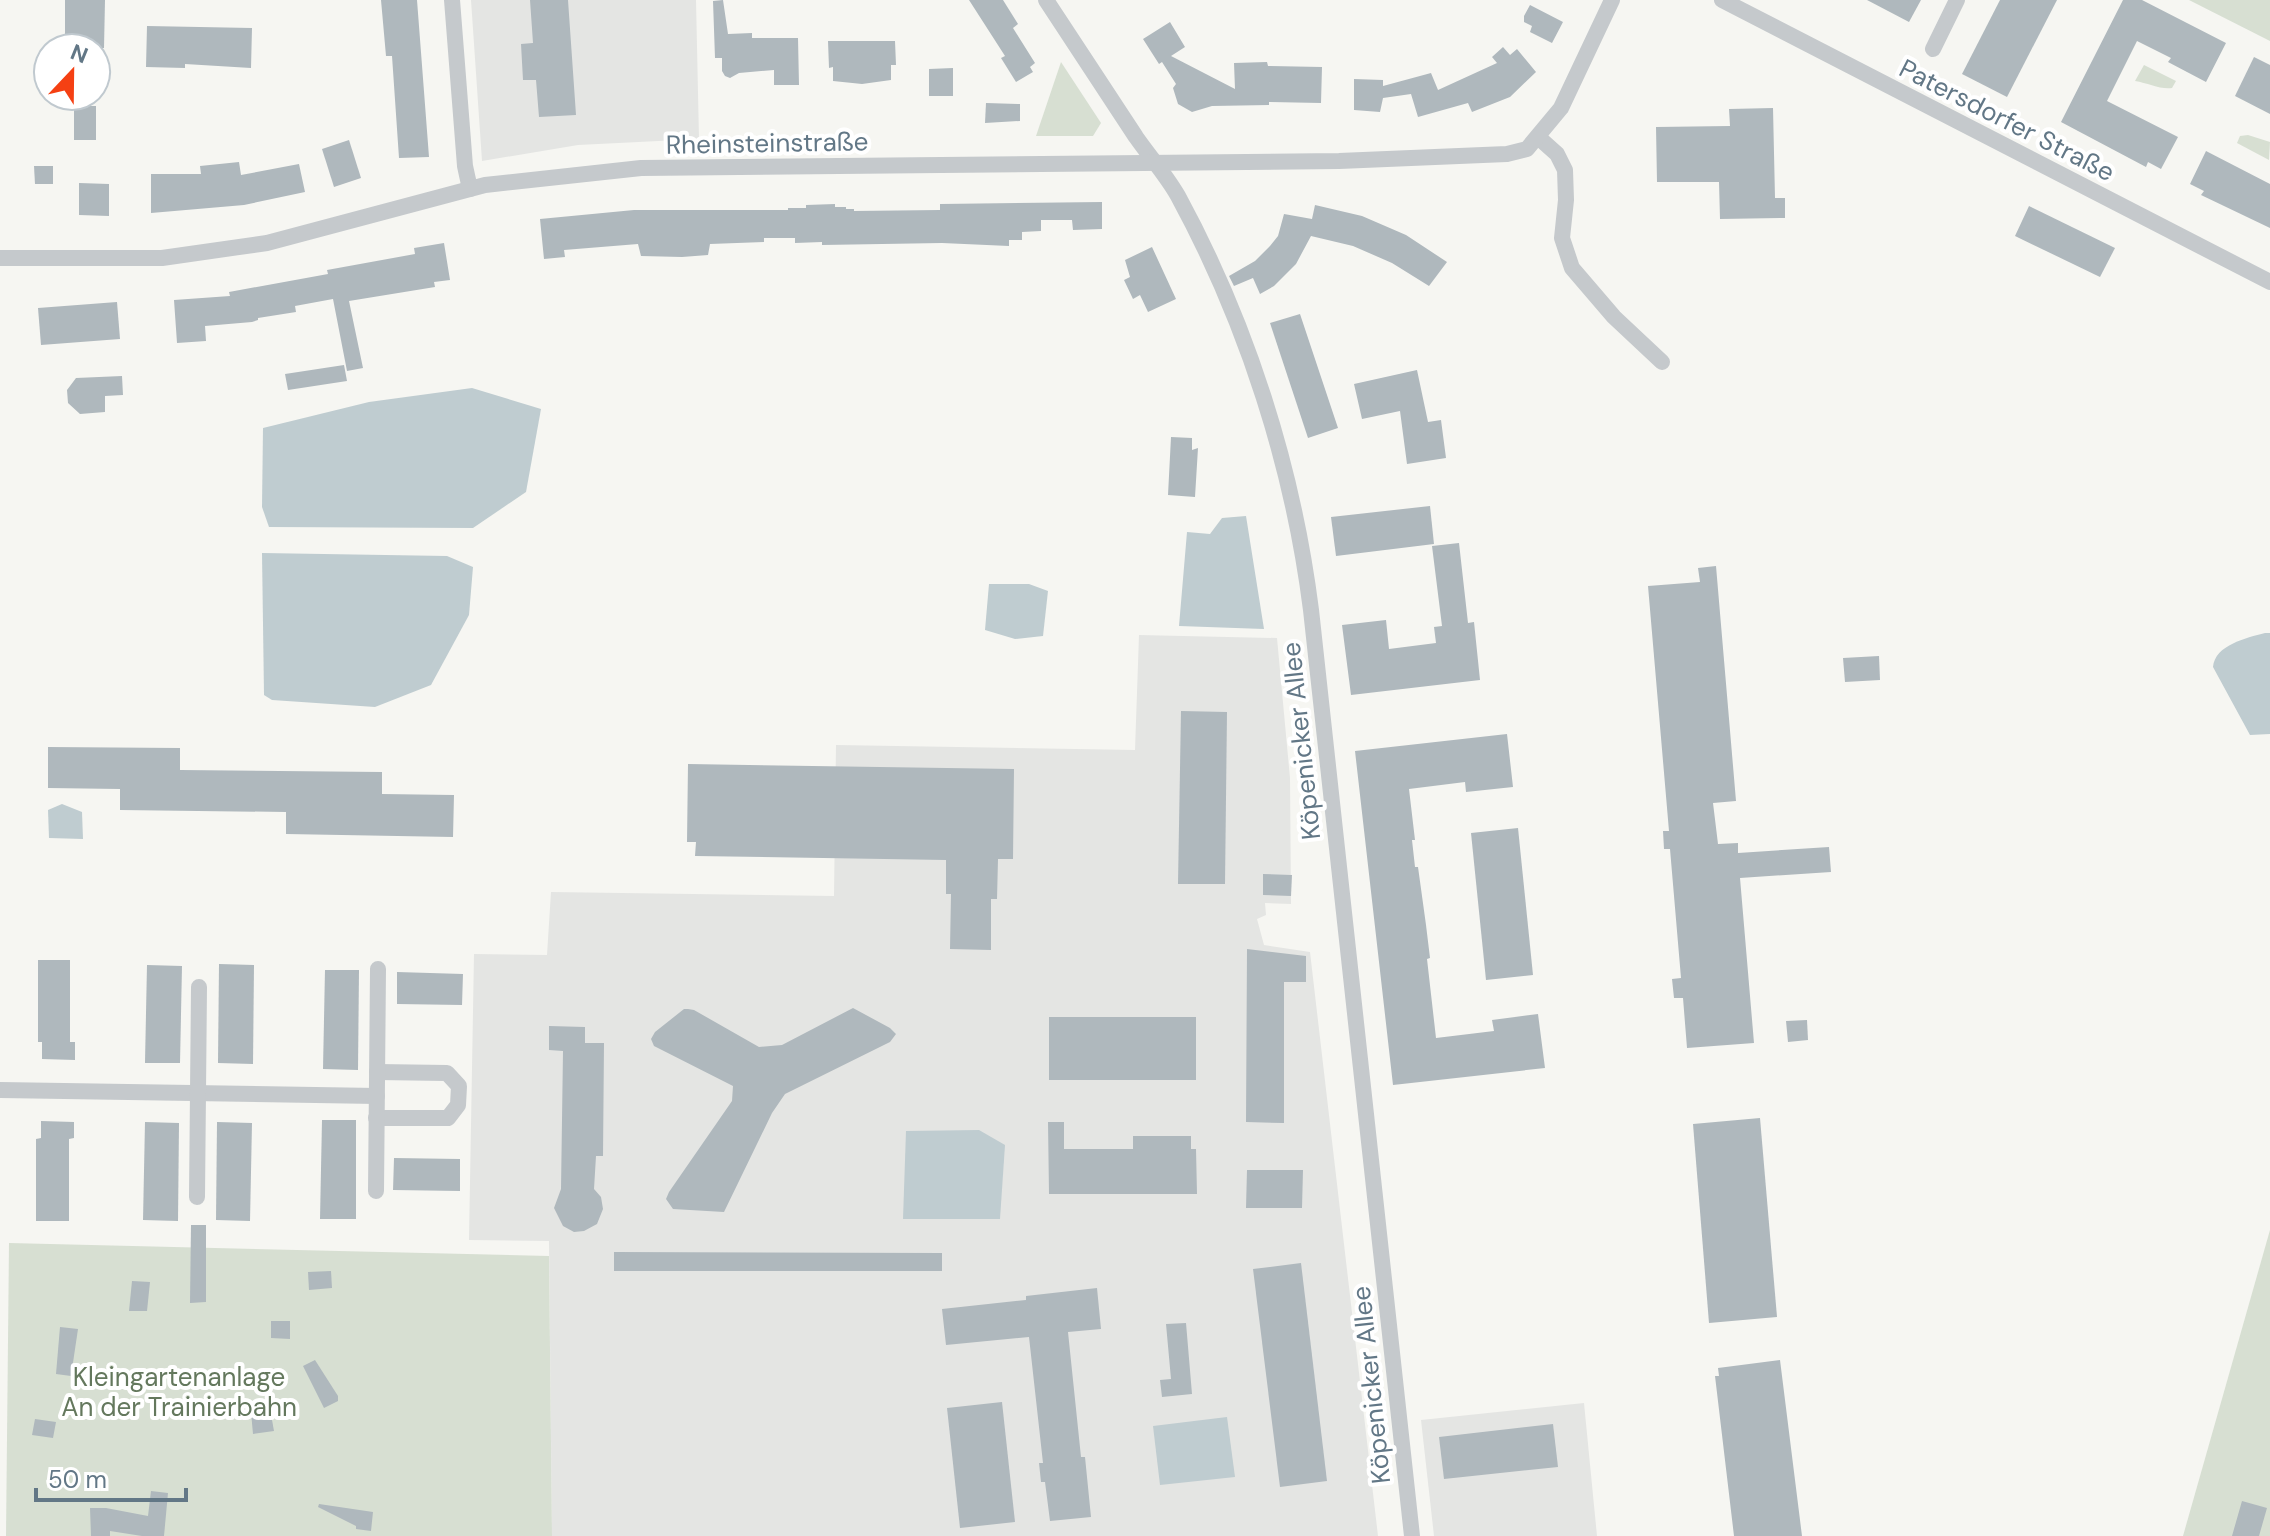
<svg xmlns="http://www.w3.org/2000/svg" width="2270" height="1536" font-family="'DM Sans',sans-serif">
<rect width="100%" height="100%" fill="#f6f6f2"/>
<g fill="#e4e5e3">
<path d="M471,0h225l3,139 -121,6 -96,16z"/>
<path d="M1139,635l138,3 13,140 1,126 -26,-1 1,12 -9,4 7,26 46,7 68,584h-826l-3,-295 -80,-1 5,-286 73,1 4,-63 283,4 2,-151 299,5z"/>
<path d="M1584,1403l13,133h-163l-13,-116z"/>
</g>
<g fill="#d7dfd2">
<path d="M2189,0h81v41z"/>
<path d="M1061,62l40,61 -8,13h-57z"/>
<path d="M2144,65l32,16 -4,7c-11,2 -24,-5 -37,-7z"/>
<path d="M2248,135l22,7 -1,18 -32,-17 3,-7z"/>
<path d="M2270,1230v306h-87z"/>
<path d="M9,1243l540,13 3,280h-546z"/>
</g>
<g fill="#bfccd0">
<path d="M472,388l69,21 -15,83 -53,36 -204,-1 -7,-20 1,-79 106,-26z"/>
<path d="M1246,516l18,113 -85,-3 8,-94 23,2 12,-16z"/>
<path d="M262,553l185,3 26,11 -4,48 -38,70 -56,22 -103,-7 -8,-5z"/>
<path d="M989,584h40l19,7 -5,45 -28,3 -30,-9z"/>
<path d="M2265,633h5v101l-20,1 -37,-68c2,-22 33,-29 52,-34z"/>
<path d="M62,804l20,8 1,27 -34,-1 -1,-28z"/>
<path d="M979,1130l26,15 -5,74h-97l3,-88z"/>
<path d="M1227,1417l8,60 -75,8 -7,-59z"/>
</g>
<g fill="#afb8bd">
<path d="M65,0h40l-1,48h-39z"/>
<path d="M381,0h36l12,157 -30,1 -7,-102h-6z"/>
<path d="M530,0h38l8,115 -37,2 -3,-37h-13l-2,-36 12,-1z"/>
<path d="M723,0l5,34 24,-1v5h46l1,47h-25v-15l-35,3 -9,5 -5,-2 -3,-5v-13h-7l-2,-57z"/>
<path d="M969,0h34l15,24 -5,4 22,35 -5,4 3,5 -17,10 -15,-24 4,-2z"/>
<path d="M1867,0h54l-12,22z"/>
<path d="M2000,0h57l-50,97 -45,-23z"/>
<path d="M2123,0h19l84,43 -20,39 -38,-20 3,-4 -34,-17 -30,60 71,36 -17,32 -13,-7 -2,5 -85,-45z"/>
<path d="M1530,5l33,17 -11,21 -22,-11 2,-6 -8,-4v-6z"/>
<path d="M1170,22l15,25 -14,9 64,33 -1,-26 33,-1 1,4 54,1 -1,36 -52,-1v3l-57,1 -20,6 -14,-8 -5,-16 3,-4 -14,-22 -3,2 -16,-25z"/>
<path d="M147,26l105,2 -1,40 -66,-4v4l-39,-1z"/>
<path d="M828,41h67l1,24h-5v15l-29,4 -29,-3v-14l-4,1z"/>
<path d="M1503,47l7,8 7,-6 19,23 -26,25 -38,15 -4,-9 -50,14 -7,-23 -28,4 -3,14 -26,-2v-31l29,1v6l48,-13 7,17 59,-27 -5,-6z"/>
<path d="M2254,57l16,8v49l-35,-18z"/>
<path d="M953,68v28h-24v-27z"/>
<path d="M986,103l34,1v17l-35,2z"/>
<rect x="74" y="106" width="22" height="34"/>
<path d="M1773,108l2,90h10v20l-65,1 -1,-37h-62l-1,-55 74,-1 -1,-17z"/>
<path d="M349,140l12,38 -27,9 -12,-38z"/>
<path d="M2206,151l64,33v44l-69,-33 3,-4 -14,-7z"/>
<path d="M239,162l2,13 58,-11 6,28 -61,13 -93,8v-39h50l-1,-8z"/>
<path d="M34,166h19v18h-18z"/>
<path d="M79,183l30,1v32l-30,-1z"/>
<path d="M1102,202v27l-29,1 -1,-10h-31v11l-19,1v8h-13v6l-67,-3 -120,2v-3l-27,1v-5h-31v4l-54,2 -2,11 -26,2 -41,-1 -3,-12 -74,6 1,7 -21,2 -4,-40 94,-9h154v-2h18v-3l29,-1v3h11v2h8v2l86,-1v-6z"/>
<path d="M1315,205l47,11 44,19 41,27 -18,24 -37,-23 -39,-17 -42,-10 -15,28 -22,22 -14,8 -7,-16 -19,8 -5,-10 26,-15 15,-15 8,-10 6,-22 28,5z"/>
<path d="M2029,206l86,42 -15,29 -85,-41z"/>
<path d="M444,243l6,37 -16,2 1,5 -86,14 14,67 -16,3 -14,-72 -38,7 1,6 -38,6v2l-6,2 -47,4 1,15 -29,2 -3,-43 56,-4 -1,-4 99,-18 -1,-4 88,-16 -1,-6z"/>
<path d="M1152,247l24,52 -28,13 -8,-17 -7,4 -9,-19 6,-3 -5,-17z"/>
<path d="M117,302l3,37 -79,6 -3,-37z"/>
<path d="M1300,314l38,114 -30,10 -38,-115z"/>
<path d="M344,365l3,16 -59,9 -3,-16z"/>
<path d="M1417,370l11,52 13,-2 5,38 -39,6 -7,-53 -38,8 -8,-35z"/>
<path d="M122,376l1,19 -18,1v16l-25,2 -12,-11 -1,-13 9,-12z"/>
<path d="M1171,437l21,1v12l6,-2 -3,49 -27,-2z"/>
<path d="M1430,506l4,38 -98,12 -5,-39z"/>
<path d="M1459,543l9,80 6,-1 6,58 -129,15 -9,-70 44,-5 3,29 47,-6 -2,-16 8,-1 -10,-80z"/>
<path d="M1716,566l20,235 -23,2 5,41 20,-1v10l91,-6 2,25 -91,6 14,165 -67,5 -4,-50h-9l-2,-19 9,-1 -11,-129h-6l-1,-18h6l-21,-245 52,-4 -2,-14z"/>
<path d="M1879,656l1,24 -35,2 -2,-24z"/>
<path d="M1181,711l46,1 -2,172h-47z"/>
<path d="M1507,734l6,53 -47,5 -1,-10 -56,7 6,51h-3l3,27h3l8,58 4,33 -3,1 9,79 58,-7 -2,-11 46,-6 7,54 -152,17 -38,-334z"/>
<path d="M48,747l132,1v22l202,2v22l72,1 -1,42 -167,-3v-22l-166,-2v-21l-72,-1z"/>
<path d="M688,764l326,5 -1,90h-15l-1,40h-6v51l-41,-1 1,-55h-5v-34l-251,-4 1,-14h-9z"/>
<path d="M1518,828l15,147 -47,5 -15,-147z"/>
<path d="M1263,874l29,1 -1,21 -28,-1z"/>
<path d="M1247,949l59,7v26h-22v141l-38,-1z"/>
<path d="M38,960h32v82h5v18l-33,-1v-17h-4z"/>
<path d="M219,964l35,1 -1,99 -35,-1z"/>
<path d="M147,965l35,1 -2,97h-35z"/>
<path d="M325,970h34l-1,100 -35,-1z"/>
<path d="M397,972l66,2 -1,31 -65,-1z"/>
<path d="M853,1008l37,20 6,6 -6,8 -105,52 -13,19 -48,99 -51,-3 -7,-10 3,-7 63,-91 1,-15 -79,-40 -3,-7 4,-7 29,-23h4l6,1 65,37 23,-2z"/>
<rect x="1049" y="1017" width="147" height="63"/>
<path d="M1807,1020l1,20 -20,2 -2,-21z"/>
<path d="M549,1026l36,1v16h19l-1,113h-7l-2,33 7,8 2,12 -6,15 -13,7 -10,1 -11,-6 -9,-18 7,-19 2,-138 -14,-1z"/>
<path d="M1760,1118l17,199 -68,6 -16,-199z"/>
<path d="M322,1120h34v99h-36z"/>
<path d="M41,1121l33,1v16l-5,1v82h-33v-82l5,-1z"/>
<path d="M145,1122l34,1 -1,98 -35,-1z"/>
<path d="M217,1122l35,1 -2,98 -34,-1z"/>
<path d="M1048,1122h16v27h69v-13h58v13h5l1,45h-148z"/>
<path d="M394,1158l66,1v32l-67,-1z"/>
<path d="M1247,1170h56l-1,38h-56z"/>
<path d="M191,1225h15v77l-16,1z"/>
<path d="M614,1252l328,1v18h-328z"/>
<path d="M1301,1263l26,218 -47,6 -27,-218z"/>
<path d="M331,1271l1,17 -23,2 -1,-18z"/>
<path d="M132,1281l18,1 -3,29h-18z"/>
<path d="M1097,1288l4,41 -33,3 13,125h4l6,60 -41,4 -5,-39h-4l-2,-19h4l-14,-126 -83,8 -4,-36 84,-9v-4z"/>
<path d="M271,1321h19v18l-19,-1z"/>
<path d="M1186,1323l6,71 -30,3 -2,-17 11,-1 -5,-55z"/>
<path d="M60,1327l18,2 -7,47 -15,-2z"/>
<path d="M315,1360l23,36v5l-14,7 -21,-42z"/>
<path d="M1780,1360l22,176h-68l-19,-160h4l-1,-8z"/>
<path d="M1002,1402l13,120 -55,6 -13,-120z"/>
<path d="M270,1409l4,22 -21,3 -2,-22z"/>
<path d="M35,1419l21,3 -3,16 -21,-3z"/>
<path d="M1553,1424l5,43 -114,12 -5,-42z"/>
<path d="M151,1491l17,2 -4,43h-22l-32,-5v5h-19l-1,-28h16l42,8z"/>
<path d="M2242,1501l25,7 -8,28h-27z"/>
<path d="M319,1504l54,8 -2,19 -15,-2v-3l-38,-19z"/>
</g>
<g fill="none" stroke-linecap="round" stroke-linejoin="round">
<g stroke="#c5c9cc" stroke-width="16">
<path d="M452,0l13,166 5,23"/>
<path d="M1046,0c30,46 60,91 90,137 14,20 30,38 42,59 69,127 115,271 133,414l101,926"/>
<path d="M1722,0l548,282"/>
<path d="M1933,49l24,-49"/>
<path d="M1538,137l19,17 8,16 1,30 -4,38 10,30 42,49 48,45"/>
<path d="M0,258h162l105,-15 218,-58 156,-17 698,-7 168,-7 20,-5 34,-41 51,-108"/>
<path d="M0,1090l377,6"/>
<path d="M376,1118h72l10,-13 1,-19 -12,-13 -70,-1"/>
<path d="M376,1191l2,-222"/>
<path d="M197,1197l2,-210"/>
</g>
</g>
<g text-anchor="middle" stroke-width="8" stroke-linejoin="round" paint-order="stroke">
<g font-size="26" fill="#627786" stroke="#fff">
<text transform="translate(2007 120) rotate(27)" y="9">Patersdorfer Straße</text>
<text transform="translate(767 143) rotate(-1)" y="9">Rheinsteinstraße</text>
<text transform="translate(1301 741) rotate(-96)" y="9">Köpenicker Allee</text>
<text transform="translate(1371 1385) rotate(-96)" y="9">Köpenicker Allee</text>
</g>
<g font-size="26" fill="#64785d" stroke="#fff">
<text x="179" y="1386">Kleingartenanlage<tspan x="179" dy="30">An der Trainierbahn</tspan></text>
</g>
</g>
<g transform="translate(72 72) rotate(22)"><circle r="38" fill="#ffffff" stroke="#c0c9cf" stroke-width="2"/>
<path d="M0-6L14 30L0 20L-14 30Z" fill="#f54013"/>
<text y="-12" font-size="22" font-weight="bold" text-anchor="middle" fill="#627786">N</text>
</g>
<path d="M36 1488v12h150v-12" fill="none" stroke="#627786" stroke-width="4"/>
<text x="48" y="1488" font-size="24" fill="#627786" stroke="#ffffff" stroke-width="6" paint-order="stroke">50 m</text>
</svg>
